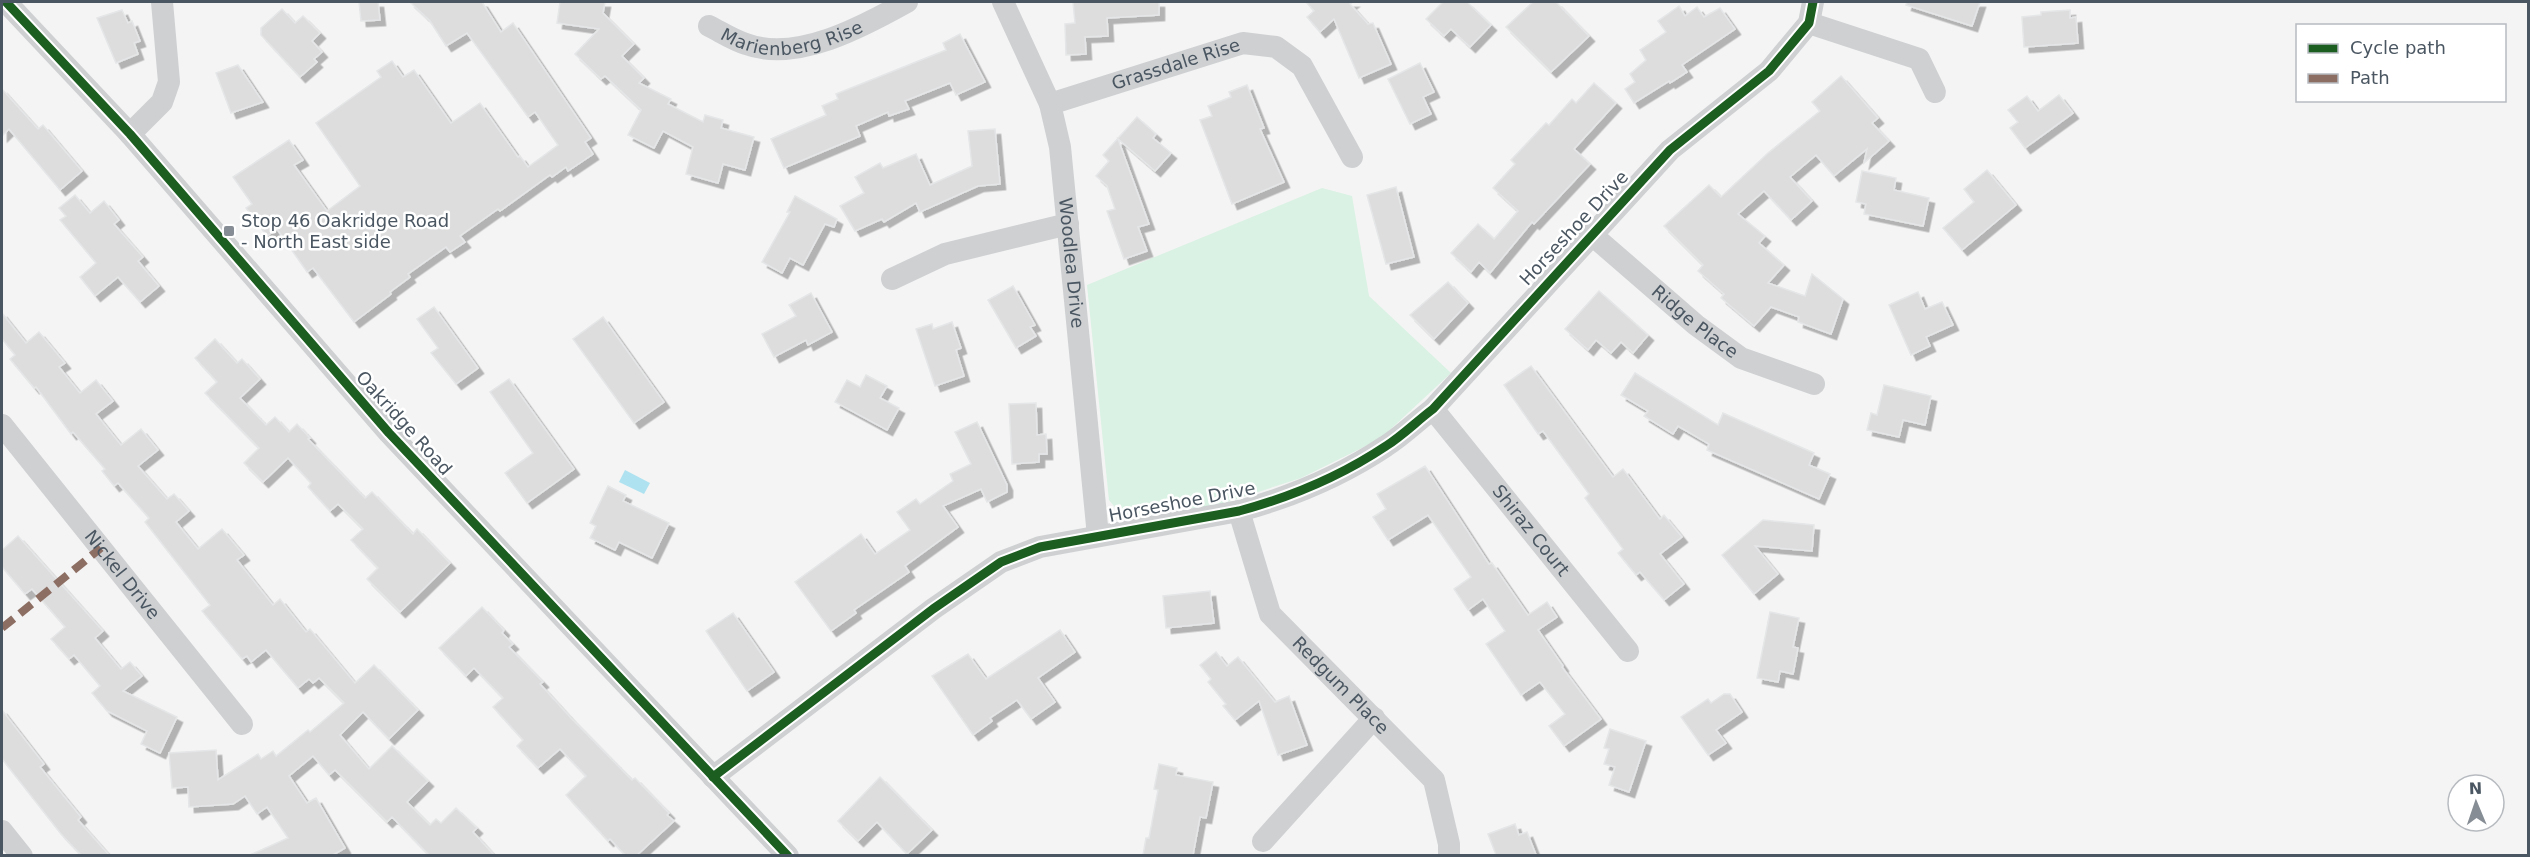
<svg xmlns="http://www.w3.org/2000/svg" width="2530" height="857" viewBox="0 0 2530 857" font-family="'DejaVu Sans',sans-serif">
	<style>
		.green { fill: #d9f2e3 }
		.water { fill: #aee2f0 }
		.building { fill: #ddddde; stroke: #e5e6e7; stroke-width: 1.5; filter: url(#shadow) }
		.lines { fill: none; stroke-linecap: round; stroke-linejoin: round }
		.minor { stroke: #ced0d2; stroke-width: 22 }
		.quiet { stroke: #8d6e63; stroke-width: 8; stroke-dasharray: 15 8; stroke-linecap: butt }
		.cycleway-casing { stroke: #fff; stroke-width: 13 }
		.cycleway { stroke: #1b5e20; stroke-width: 9 }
		.poi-dot { fill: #868d94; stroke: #fff; stroke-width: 2 }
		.labels { text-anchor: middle; stroke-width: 5; stroke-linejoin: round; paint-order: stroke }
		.street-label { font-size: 18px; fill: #4a5661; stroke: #fff }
		.poi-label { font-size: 18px; fill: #4a5661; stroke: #fff; text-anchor: start }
	</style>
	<defs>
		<filter id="shadow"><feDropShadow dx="5.5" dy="5.5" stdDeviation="0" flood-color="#0004"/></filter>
	</defs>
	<rect width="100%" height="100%" fill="#f4f4f4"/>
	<polygon class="green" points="1322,188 1352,196 1369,296 1451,373 1380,439 1301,478 1215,506 1122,516 1109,500 1087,285"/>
	<polygon class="water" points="625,470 650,483 644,494 619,482"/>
	<g class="building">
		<polygon points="359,2 378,2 380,20 361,21"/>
		<polygon points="410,2 482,2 501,32 513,23 591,138 585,142 593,154 568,171 566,167 552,177 550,175 500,211 498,209 460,236 465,242 450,252 446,247 408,274 410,277 390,292 391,294 354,322 313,268 307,272 277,229 267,236 246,208 252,204 233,177 289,140 303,160 294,165 327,211 360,186 316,123 381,77 377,71 392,61 403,77 414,70 451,123 480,103 518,157 520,156 528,167 558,145 535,112 528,117 467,33 446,46 430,21"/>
		<polygon points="560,2 605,2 603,13 634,44 622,56 644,78 639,83 671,99 668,104 703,122 705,115 723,120 721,128 754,137 745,170 723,164 718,183 686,174 693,147 663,131 654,148 628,135 641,110 605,76 601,79 575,54 599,29 557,23"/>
		<polygon points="1073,2 1159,2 1159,15 1107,18 1108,36 1085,37 1086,54 1066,55 1065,24 1075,23"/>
		<polygon points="1306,2 1353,2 1350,4 1368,24 1373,23 1391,64 1359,78 1334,19 1320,32 1307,17 1314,11"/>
		<polygon points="1443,2 1467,2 1491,25 1470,47 1451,29 1444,36 1426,19"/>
		<polygon points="1533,2 1556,2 1589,36 1551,72 1506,27"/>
		<polygon points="1907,2 1980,2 1972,26 1906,5"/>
		<polygon points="1679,6 1685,16 1697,7 1704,17 1720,8 1735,29 1682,65 1687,72 1670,83 1669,81 1634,103 1625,89 1635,82 1630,74 1646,60 1640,50 1666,32 1658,21"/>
		<polygon points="282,9 295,23 303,16 320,33 312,41 322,52 314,59 317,62 300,77 261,35 261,28"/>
		<polygon points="122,10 128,23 132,21 140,41 134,43 138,54 116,63 97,18"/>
		<polygon points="2070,10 2070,18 2076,17 2078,43 2024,47 2022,17 2041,15 2041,12"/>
		<polygon points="960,34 985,82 956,95 950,83 905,101 909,109 889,116 888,112 856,126 860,136 784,168 771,139 826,115 822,106 838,99 836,94 946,50 943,43"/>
		<polygon points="1420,63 1434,92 1423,97 1431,114 1410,124 1388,79"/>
		<polygon points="238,65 263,102 231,113 216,73"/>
		<polygon points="1841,76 1878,118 1872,123 1889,141 1864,163 1867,149 1834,176 1816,155 1790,177 1812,201 1791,220 1764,191 1738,214 1765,236 1759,243 1784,265 1768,283 1805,296 1812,274 1843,299 1831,334 1798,322 1799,317 1771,307 1754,326 1721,298 1724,294 1698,271 1703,265 1664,226 1709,185 1721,197 1768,153 1820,111 1812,102"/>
		<polygon points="1594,83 1616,103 1574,149 1590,164 1534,224 1532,222 1490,273 1479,262 1471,272 1451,253 1478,224 1494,239 1518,211 1493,188 1515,164 1511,160 1546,123 1549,125 1572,99 1576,103"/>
		<polygon points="1247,85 1264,128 1260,129 1284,182 1232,204 1200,120 1212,116 1208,106 1231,97 1229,92"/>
		<polygon points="2,89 38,129 43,125 82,171 60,190 9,129 2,136"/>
		<polygon points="2059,95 2073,113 2025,148 2010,128 2018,122 2008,110 2027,96 2038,111"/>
		<polygon points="1137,117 1156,134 1153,138 1171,153 1155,171 1118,139 1149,224 1138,227 1147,251 1124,259 1107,211 1115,209 1107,186 1096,176 1109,161 1103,155"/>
		<polygon points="995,129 1000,184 978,186 920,212 916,203 884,222 882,219 855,231 840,206 864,193 855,177 880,163 883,168 916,154 930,185 972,166 968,131"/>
		<polygon points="1987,170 2016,205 1962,250 1943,228 1974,202 1964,189"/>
		<polygon points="1862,171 1896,178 1894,190 1929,198 1923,226 1864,214 1866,204 1856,202"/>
		<polygon points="1396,187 1414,257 1386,264 1367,195"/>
		<polygon points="75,195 90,213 104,201 119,220 114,224 143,257 138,261 159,286 140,302 118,277 95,296 80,277 96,263 60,220 66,216 59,208"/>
		<polygon points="795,196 837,219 834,227 825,224 803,265 790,258 782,273 762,262 790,212 787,212"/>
		<polygon points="1448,282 1468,303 1434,339 1410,315"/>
		<polygon points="1013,286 1035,325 1030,327 1036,336 1016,348 988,300"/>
		<polygon points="1599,291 1648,335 1633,353 1621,342 1611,353 1596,340 1588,350 1565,329"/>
		<polygon points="1918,292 1925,309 1942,302 1953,325 1926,337 1930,346 1911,355 1889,305"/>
		<polygon points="811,293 832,332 808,345 806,340 774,357 762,334 796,316 789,305"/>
		<polygon points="434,307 478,368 456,384 431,353 438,348 417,319"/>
		<polygon points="2,313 26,343 39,332 65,363 59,367 80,393 96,380 113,401 96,414 121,445 141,429 158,450 138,466 167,499 174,494 189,511 176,522 198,549 222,529 244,555 237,560 273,605 280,599 306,632 310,629 355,683 374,665 418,710 389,739 363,712 340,735 369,769 392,746 428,781 407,802 430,825 436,819 441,823 456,808 477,828 473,832 494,855 429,855 392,817 387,822 335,770 329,775 313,756 289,776 307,803 316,798 345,848 333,855 250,855 288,838 267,807 257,814 245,796 233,804 189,807 188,787 172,788 169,753 216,750 218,780 258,754 261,759 273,751 276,756 308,730 310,732 344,703 319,678 313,683 309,679 298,688 266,650 251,662 247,656 242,659 202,611 210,605 145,522 149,518 118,483 114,486 102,471 105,469 73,432 71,434 36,387 34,388 10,359 15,355 2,339"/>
		<polygon points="603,317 664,402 634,423 573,339"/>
		<polygon points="952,322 961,348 956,350 964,376 935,386 916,329 932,324 933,329"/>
		<polygon points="215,339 237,363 242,359 260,379 240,398 266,425 275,417 289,432 297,424 310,438 308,439 365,498 372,492 413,534 417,529 450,563 400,612 367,579 378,568 351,540 363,529 338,504 330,511 308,487 311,483 288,458 263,482 244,463 259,448 205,393 217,382 195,358"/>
		<polygon points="1531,366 1613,477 1623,469 1660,519 1664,515 1682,537 1660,554 1684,584 1664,600 1640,572 1636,575 1618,553 1623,549 1585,498 1589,494 1543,431 1538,434 1504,385"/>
		<polygon points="1635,373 1718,425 1723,413 1814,453 1809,465 1830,474 1819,499 1707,450 1709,444 1678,426 1673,434 1644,416 1648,411 1621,395"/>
		<polygon points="866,375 887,386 880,398 899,408 887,430 835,402 847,380 860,387"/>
		<polygon points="509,379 574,469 527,503 505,473 533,453 490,392"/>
		<polygon points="1884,385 1931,396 1925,425 1903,420 1899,437 1867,430 1871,413 1877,415"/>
		<polygon points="1036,403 1037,435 1046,434 1047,454 1039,454 1039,462 1012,464 1009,404"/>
		<polygon points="977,422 1007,485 1007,492 987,502 981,489 943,506 958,527 905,566 909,572 854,610 856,613 831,631 795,582 861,534 875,554 910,530 897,512 916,499 920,504 953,481 950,474 971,464 955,432"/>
		<polygon points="1425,466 1489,564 1492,563 1528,615 1547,602 1557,617 1538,630 1563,666 1562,667 1601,719 1564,746 1549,726 1565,714 1540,682 1521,695 1486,644 1505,631 1483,599 1468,610 1454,589 1471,577 1428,515 1388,540 1373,517 1386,509 1377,494"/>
		<polygon points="608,486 626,495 623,501 669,523 652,558 619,542 615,550 590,538 596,526 590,523"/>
		<polygon points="1763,520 1814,525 1812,551 1755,546 1778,574 1754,594 1722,555"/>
		<polygon points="18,536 103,631 95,638 121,669 130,662 142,676 123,691 177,717 160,753 141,744 147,731 107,711 92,693 100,686 74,655 69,659 51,639 65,627 32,589 25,594 2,567 2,550"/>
		<polygon points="1210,591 1214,623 1166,628 1163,596"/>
		<polygon points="482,607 504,630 502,633 513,644 509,647 543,682 540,684 571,718 632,780 635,778 669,813 667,815 674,821 637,855 625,855 610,839 608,841 566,795 586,776 560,749 538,768 517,746 523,740 493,707 503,698 474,668 466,676 439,648"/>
		<polygon points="1770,612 1799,618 1793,647 1798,648 1793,674 1780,671 1778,682 1757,678"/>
		<polygon points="733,613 774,672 747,691 706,631"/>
		<polygon points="1060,630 1075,652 1038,678 1055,702 1031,719 1017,700 990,718 992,721 973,735 932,676 968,654 986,679"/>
		<polygon points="1216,652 1227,666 1238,657 1275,702 1289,696 1307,745 1278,755 1259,701 1235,720 1223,706 1226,704 1208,682 1211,679 1200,665"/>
		<polygon points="1724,694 1730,694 1742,712 1716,730 1726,743 1708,755 1681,717 1708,699 1711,703"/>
		<polygon points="2,710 44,764 40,767 81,817 78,820 109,855 81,855 61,834 2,759"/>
		<polygon points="1610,729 1646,741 1629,792 1609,785 1615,767 1604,764 1609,749 1604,748"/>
		<polygon points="1159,764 1177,768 1176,775 1213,782 1206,818 1200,817 1193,855 1143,855 1146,838 1149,838 1158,790 1154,789"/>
		<polygon points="880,777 932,830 907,854 877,822 858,841 838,821"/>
		<polygon points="1515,824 1519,835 1527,832 1536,855 1496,855 1488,834"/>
	</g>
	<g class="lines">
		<g class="minor">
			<polyline points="6,2 130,134 389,433 788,856"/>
			<path id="s1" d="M1003,2L1050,104L1060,147L1098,536"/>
			<polyline points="1809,23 1919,59 1935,92"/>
			<path id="s2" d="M709,26C721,32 733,40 746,44C797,63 864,26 907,2"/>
			<path id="s3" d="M1050,104L1243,43L1276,47L1302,66L1352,157"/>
			<polyline points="130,134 162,102 169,82 162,2"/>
			<path id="s4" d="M1591,234L1696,325L1741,358L1814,384"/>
			<polyline points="892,279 945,254 1068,224"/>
			<path id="s5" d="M1433,409L1628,651"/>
			<path id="s6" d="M2,425L242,724"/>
			<path id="s7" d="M1239,511L1270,614L1434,780L1449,844V856"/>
			<path d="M713,777L933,609L1001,562L1040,547L1239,511C1291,497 1341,476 1386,446C1402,436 1417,421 1433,409L1670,150L1769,71L1809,23L1813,2"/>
			<polyline points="2,831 22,856"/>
			<polyline points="1263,841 1374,718"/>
		</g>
		<polyline class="quiet" points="2,628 101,548"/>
		<defs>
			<g id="cycleway">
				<polyline points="6,2 130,134 389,433 788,856"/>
				<path d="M713,777L933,609L1001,562L1040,547L1239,511C1291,497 1341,476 1386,446C1402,436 1417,421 1433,409L1670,150L1769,71L1809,23L1813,2"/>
			</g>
		</defs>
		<use href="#cycleway" class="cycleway-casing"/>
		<use href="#cycleway" class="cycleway"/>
	</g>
	<rect class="poi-dot" x="223" y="225" width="12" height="12" rx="3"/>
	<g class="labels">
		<g class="street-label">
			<text dy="6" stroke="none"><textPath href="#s2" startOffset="88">Marienberg Rise</textPath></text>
			<text dy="6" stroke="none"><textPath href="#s3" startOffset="132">Grassdale Rise</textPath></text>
			<text transform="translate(1574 228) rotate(-47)" y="6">Horseshoe Drive</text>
			<text dy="6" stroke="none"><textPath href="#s1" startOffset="273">Woodlea Drive</textPath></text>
			<text dy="6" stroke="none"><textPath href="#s4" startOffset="136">Ridge Place</textPath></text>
			<text transform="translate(404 423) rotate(48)" y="6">Oakridge Road</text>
			<text transform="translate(1182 502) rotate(-11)" y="6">Horseshoe Drive</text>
			<text dy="6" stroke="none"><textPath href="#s5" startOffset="156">Shiraz Court</textPath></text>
			<text dy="6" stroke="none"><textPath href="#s6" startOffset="192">Nickel Drive</textPath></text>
			<text dy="6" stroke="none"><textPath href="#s7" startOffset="208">Redgum Place</textPath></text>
		</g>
		<g class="poi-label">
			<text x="241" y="227">Stop 46 Oakridge Road<tspan x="241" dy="21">- North East side</tspan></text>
		</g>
	</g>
	<rect width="2530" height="857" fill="none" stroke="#4a5661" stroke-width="6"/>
	<rect x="2296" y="24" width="210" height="78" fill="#ffffff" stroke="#b7bbc0" stroke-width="1.5"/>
	<rect x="2308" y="44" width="30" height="9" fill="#1b5e20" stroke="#b7bbc0" stroke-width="1.5"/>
	<text x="2350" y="54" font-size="18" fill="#4a5661">Cycle path</text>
	<rect x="2308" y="74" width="30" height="9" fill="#8d6e63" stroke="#b7bbc0" stroke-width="1.5"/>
	<text x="2350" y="84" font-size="18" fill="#4a5661">Path</text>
	<g transform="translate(2476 803) rotate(358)"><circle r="28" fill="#ffffff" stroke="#b7bbc0" stroke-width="1.5"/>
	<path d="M0-4.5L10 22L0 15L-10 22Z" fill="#868d94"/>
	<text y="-9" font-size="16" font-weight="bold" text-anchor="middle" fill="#4a5661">N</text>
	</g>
</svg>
